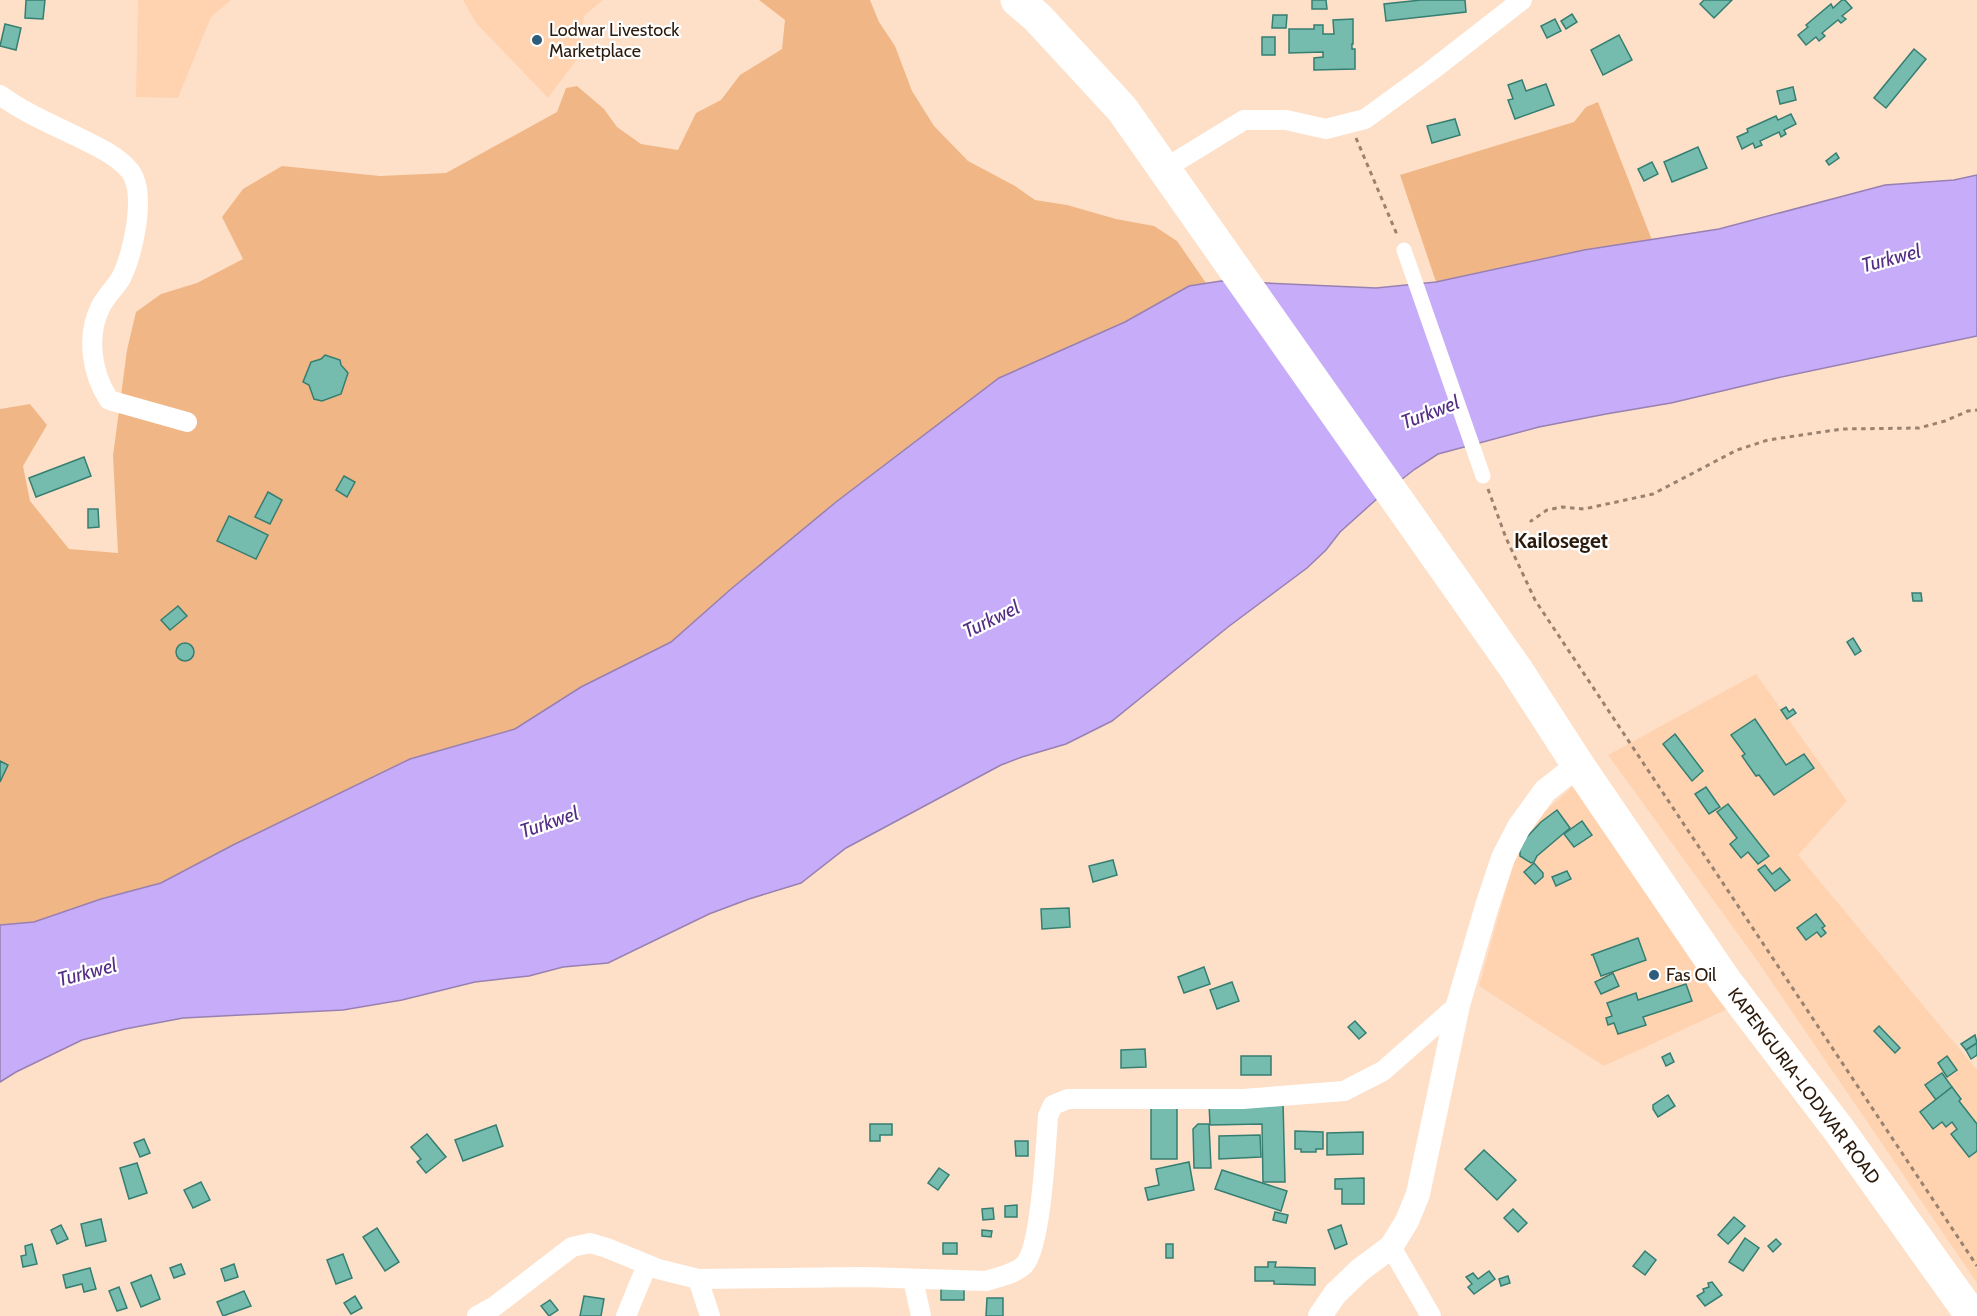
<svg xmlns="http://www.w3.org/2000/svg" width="1977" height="1316" viewBox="0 0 1977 1316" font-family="Cabin,sans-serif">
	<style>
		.built { fill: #ffd3b0 }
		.green { fill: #f1b686 }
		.water { fill: #c7acf9; stroke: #9880b2; stroke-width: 1.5 }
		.building { fill: #75bcae; stroke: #367e71; stroke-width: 1.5 }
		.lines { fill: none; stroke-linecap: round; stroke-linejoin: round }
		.path { stroke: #9a826f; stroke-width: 3; stroke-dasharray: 4.5 4.5; stroke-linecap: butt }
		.pedestrian { stroke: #fff; stroke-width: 15 }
		.minor { stroke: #fff; stroke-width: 20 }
		.tertiary { stroke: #fff; stroke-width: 24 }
		.trunk { stroke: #fff; stroke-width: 33 }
		.poi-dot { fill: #2e5c7b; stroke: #fff; stroke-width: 2 }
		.labels { text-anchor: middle; stroke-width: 4.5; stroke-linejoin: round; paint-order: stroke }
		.poi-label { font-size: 18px; fill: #2c1b0c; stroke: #fff; text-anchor: start }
		.street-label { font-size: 18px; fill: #2c1b0c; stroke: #fff }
		.water-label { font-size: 20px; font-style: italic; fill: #542e85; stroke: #fff }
		.quarter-label { font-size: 21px; font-weight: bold; fill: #2c1b0c; stroke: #fff }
	</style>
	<rect width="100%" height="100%" fill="#fee0c9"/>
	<g class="built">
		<polygon points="138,0 231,0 211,17 178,98 136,97"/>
		<polygon points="463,0 603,0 584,16 578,58 548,98 476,23"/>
		<polygon points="1756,674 1847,801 1798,855 1977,1070 1977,1283 1756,959 1608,755"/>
		<polygon points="1581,779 1734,1006 1604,1066 1479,986 1522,832"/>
	</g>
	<g class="green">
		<polygon points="759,0 870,0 879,22 895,46 912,91 934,126 968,161 1015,186 1035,200 1067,205 1116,219 1154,226 1177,241 1206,283 1189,286 1125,322 999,378 836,502 731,589 671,642 581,687 515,729 410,759 233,845 161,883 101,899 34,922 0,925 0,409 30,404 47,425 23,466 30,501 69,549 118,553 113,456 127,350 136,312 161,294 197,283 243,259 222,217 243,189 282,166 380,176 446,173 557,112 566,88 577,86 604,109 617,127 641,144 678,150 696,113 721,100 740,75 782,49 785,20"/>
		<polygon points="1598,102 1652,240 1584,250 1436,282 1400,175 1574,122 1586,107"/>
	</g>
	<polygon class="water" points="1977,175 1977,336 1777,378 1671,403 1606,414 1539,427 1438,454 1415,469 1379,497 1340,532 1326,550 1307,568 1228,627 1112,721 1066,744 1022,757 1001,765 846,848 801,883 749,899 709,914 608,963 563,967 529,976 475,982 402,1000 343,1010 183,1018 125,1029 82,1040 16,1072 0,1082 0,925 34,922 101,899 161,883 233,845 410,759 515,729 581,687 671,642 731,589 836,502 999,378 1125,322 1189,286 1221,281 1376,288 1436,282 1584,250 1719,229 1885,185 1954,180"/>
	<g class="building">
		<polygon points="26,0 45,0 43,19 25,18"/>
		<polygon points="1312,0 1326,0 1327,9 1312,9"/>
		<polygon points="1421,0 1465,0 1466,12 1386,21 1384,4"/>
		<polygon points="1704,0 1732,0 1714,18 1700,4"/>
		<polygon points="1842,0 1845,0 1852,8 1842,16 1846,19 1841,23 1838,20 1822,33 1825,36 1819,41 1816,37 1806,45 1798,35 1808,27 1806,25 1831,4 1833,8"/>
		<polygon points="1572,14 1577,22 1566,29 1561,21"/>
		<polygon points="1273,15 1287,15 1286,28 1272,28"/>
		<polygon points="1353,19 1353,44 1352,44 1352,49 1355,49 1355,69 1314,70 1314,58 1323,57 1323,52 1289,53 1289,29 1314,29 1314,25 1323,25 1323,34 1334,34 1333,20"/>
		<polygon points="1555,19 1561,31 1547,38 1541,26"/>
		<polygon points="5,24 21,28 16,50 0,46"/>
		<polygon points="1619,35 1632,60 1603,75 1591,50"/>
		<rect x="1262" y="37" width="13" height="18"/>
		<polygon points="1914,49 1926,59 1886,108 1874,98"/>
		<polygon points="1522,80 1526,91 1546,84 1554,105 1515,119 1508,100 1513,99 1508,85"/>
		<polygon points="1793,87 1796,100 1780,104 1777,91"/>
		<polygon points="1791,114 1796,124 1784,130 1786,134 1781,137 1779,132 1760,141 1762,145 1755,148 1753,143 1742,149 1737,137 1748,132 1747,129 1776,116 1778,120"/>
		<polygon points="1455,119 1460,135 1432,143 1427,126"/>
		<polygon points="1698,147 1707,168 1672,182 1664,162"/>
		<polygon points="1836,153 1839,158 1829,165 1826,161"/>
		<polygon points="1652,162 1658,174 1644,181 1638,169"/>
		<polygon points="325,355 340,360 341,365 348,373 341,394 322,401 314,399 309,385 303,382 311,362 321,359"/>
		<polygon points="84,457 91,476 36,497 29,478"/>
		<polygon points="344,476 355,482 347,497 336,490"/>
		<polygon points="268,492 282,500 270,524 255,517"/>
		<polygon points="88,509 98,509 99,527 88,528"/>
		<polygon points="229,516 268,535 256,559 217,541"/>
		<polygon points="1912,593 1921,593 1922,601 1913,601"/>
		<polygon points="178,606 187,616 170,630 161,620"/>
		<polygon points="1853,638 1861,651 1855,655 1847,642"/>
		<circle cx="185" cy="652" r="9"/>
		<polygon points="1786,707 1789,712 1793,709 1796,713 1787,719 1781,710"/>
		<polygon points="1755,719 1786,765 1804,754 1814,768 1774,795 1759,775 1756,776 1742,756 1745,754 1731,735"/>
		<polygon points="1675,734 1703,771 1692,781 1663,744"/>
		<polygon points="0,761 8,765 0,782"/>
		<polygon points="1706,787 1720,807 1709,814 1695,794"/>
		<polygon points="1728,804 1769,856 1758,864 1748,852 1741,858 1730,844 1737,838 1717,812"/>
		<polygon points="1557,810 1570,828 1537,856 1534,862 1531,863 1520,856 1520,850 1526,838 1541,822"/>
		<polygon points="1582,821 1592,835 1574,847 1564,834"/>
		<polygon points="1113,860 1117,875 1093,882 1089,866"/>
		<polygon points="1534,863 1543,873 1543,877 1535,884 1524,872"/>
		<polygon points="1765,865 1772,874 1780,868 1790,880 1775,891 1758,870"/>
		<polygon points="1567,871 1571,879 1556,886 1552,877"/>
		<polygon points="1069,908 1070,927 1042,929 1041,909"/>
		<polygon points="1816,914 1825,926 1822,928 1826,933 1821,937 1817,932 1806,940 1797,928"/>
		<polygon points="1638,938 1646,960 1601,976 1593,955 1591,955"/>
		<polygon points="1204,967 1210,984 1184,993 1178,977"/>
		<polygon points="1613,973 1619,986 1601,994 1595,982"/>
		<polygon points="1232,982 1239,1001 1217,1009 1210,990"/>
		<polygon points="1686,984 1692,1001 1643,1017 1646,1025 1618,1034 1614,1023 1608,1025 1606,1018 1612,1016 1607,1003 1636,993 1638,1000"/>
		<polygon points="1355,1021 1366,1033 1359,1039 1348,1027"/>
		<polygon points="1879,1026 1900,1048 1895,1053 1874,1031"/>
		<polygon points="1975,1035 1977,1043 1966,1050 1961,1044"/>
		<polygon points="1977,1043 1977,1055 1971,1059 1966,1050"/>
		<polygon points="1145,1049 1146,1067 1121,1068 1121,1050"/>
		<polygon points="1670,1053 1674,1062 1666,1066 1662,1057"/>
		<rect x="1241" y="1056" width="30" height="19"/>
		<polygon points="1947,1056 1957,1070 1947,1077 1938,1063"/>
		<polygon points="1942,1073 1952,1087 1936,1100 1925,1085"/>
		<polygon points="1952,1087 1961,1099 1959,1101 1977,1124 1977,1151 1969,1157 1951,1134 1957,1129 1952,1122 1946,1127 1942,1122 1933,1129 1920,1112"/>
		<polygon points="1668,1095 1675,1106 1658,1117 1653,1109 1653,1105"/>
		<polygon points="1283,1102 1285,1182 1263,1182 1262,1124 1210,1125 1209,1103"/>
		<rect x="1151" y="1106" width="26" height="53"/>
		<polygon points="870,1124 892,1124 892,1135 880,1135 880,1141 870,1141"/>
		<polygon points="1198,1124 1209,1124 1211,1168 1194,1168 1193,1129"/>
		<polygon points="496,1125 503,1146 463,1161 455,1140"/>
		<polygon points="1295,1131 1323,1132 1323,1149 1316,1149 1316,1152 1301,1152 1301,1149 1295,1149"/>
		<polygon points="1363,1132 1363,1154 1327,1155 1327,1133"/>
		<polygon points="427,1134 446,1157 426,1173 417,1162 421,1159 411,1147"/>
		<polygon points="1260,1135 1261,1157 1219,1159 1219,1136"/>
		<polygon points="144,1139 150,1153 140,1157 134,1143"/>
		<polygon points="1015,1141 1028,1141 1028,1156 1016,1156"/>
		<polygon points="1484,1150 1516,1180 1497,1200 1465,1169"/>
		<polygon points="1189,1162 1194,1190 1148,1200 1145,1188 1159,1185 1156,1169"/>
		<polygon points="137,1163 147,1193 129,1199 120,1168"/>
		<polygon points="939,1168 949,1175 938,1190 928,1183"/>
		<polygon points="1222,1170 1287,1191 1281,1211 1215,1189"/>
		<polygon points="1364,1178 1364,1204 1342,1204 1342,1189 1335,1189 1335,1179"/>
		<polygon points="201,1182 210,1200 193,1208 184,1190"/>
		<polygon points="1017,1205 1017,1217 1005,1217 1005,1206"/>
		<polygon points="993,1208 994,1219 983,1220 982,1209"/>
		<polygon points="1513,1209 1527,1223 1518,1232 1504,1218"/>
		<polygon points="1275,1212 1288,1215 1286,1223 1273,1220"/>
		<polygon points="1734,1217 1745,1226 1728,1244 1718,1235"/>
		<polygon points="101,1219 106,1241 86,1246 81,1224"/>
		<polygon points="61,1225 68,1239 57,1244 51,1230"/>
		<polygon points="1341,1225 1347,1244 1335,1249 1328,1230"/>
		<polygon points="377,1228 399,1262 385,1271 363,1237"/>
		<polygon points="982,1230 992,1231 991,1237 982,1236"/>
		<polygon points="1745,1238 1759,1248 1743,1271 1729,1262"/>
		<polygon points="1776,1239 1781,1244 1773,1252 1768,1246"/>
		<rect x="943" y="1243" width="14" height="11"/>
		<polygon points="32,1244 37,1264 23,1267 21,1256 26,1255 25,1246"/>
		<rect x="1166" y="1244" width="7" height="14"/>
		<polygon points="1645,1251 1656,1260 1645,1275 1633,1266"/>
		<polygon points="343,1254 352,1278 336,1284 327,1260"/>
		<polygon points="1268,1262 1276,1262 1275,1267 1315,1268 1315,1285 1274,1284 1274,1281 1255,1281 1255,1267 1268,1267"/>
		<polygon points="181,1264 185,1274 174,1278 170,1268"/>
		<polygon points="234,1264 238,1277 225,1281 221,1269"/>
		<polygon points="90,1268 96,1289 84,1292 82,1284 66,1288 63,1275"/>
		<polygon points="1489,1271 1495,1279 1474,1294 1468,1287 1472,1284 1466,1277 1473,1273 1478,1279"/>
		<polygon points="151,1275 160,1299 141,1307 131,1283"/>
		<polygon points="1508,1276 1510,1283 1501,1286 1499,1279"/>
		<polygon points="1712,1282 1722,1295 1705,1306 1697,1296 1704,1292 1703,1289 1709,1287 1708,1283"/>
		<polygon points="119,1287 127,1308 117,1311 109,1291"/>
		<rect x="941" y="1287" width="23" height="13"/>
		<polygon points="244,1291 251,1306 223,1316 217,1302"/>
		<polygon points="355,1296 362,1308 351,1314 344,1303"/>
		<polygon points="584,1296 604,1299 601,1316 580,1316"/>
		<polygon points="987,1298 1003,1298 1003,1316 986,1316"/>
		<polygon points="550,1300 558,1310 549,1316 541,1306"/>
	</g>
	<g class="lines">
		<g class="path">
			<polyline points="1356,138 1398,237"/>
			<polyline points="1488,489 1506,538 1535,600 1977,1266"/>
			<polyline points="1533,520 1531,521 1547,510 1562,507 1584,509 1653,494 1737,450 1768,440 1842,429 1919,428 1945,421 1968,411 1977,410"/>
		</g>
		<polyline class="pedestrian" points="1404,250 1483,476"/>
		<g class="minor">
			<path d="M0,95C23,112 51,124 76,136C95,146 116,154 130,171C147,193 133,255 121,278C115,288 105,297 100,308C86,337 92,374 109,400L187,422"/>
			<polyline points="1164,169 1244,120 1286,120 1326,129 1365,119 1431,71 1522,0"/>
			<polyline points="1391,1247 1431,1316"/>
			<polyline points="698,1279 710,1316"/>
			<polyline points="913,1279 921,1316"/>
			<path d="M477,1316L495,1306L572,1247L590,1243L607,1248L658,1269L698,1279L864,1277L986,1281C998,1277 1015,1274 1024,1265C1041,1249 1046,1144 1048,1116L1053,1105L1068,1099H1243L1344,1091L1383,1071L1458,1005"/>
			<polyline points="626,1316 647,1265"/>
		</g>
		<polyline class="tertiary" points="1320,1316 1335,1294 1360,1270 1391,1247 1407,1221 1418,1194 1458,1005 1487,906 1503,858 1519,827 1545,791 1578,765"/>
		<polyline class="trunk" points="1017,0 1037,17 1122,109 1516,669 1578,765 1726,982 1839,1130 1972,1316"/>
	</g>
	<g class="poi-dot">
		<circle cx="537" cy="40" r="6"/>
		<circle cx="1654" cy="975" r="6"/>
	</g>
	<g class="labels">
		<g class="poi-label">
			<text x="549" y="36">Lodwar Livestock<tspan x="549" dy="21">Marketplace</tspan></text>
			<text x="1666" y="981">Fas Oil</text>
		</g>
		<g class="street-label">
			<text transform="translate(1804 1086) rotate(53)" y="6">KAPENGURIA-LODWAR ROAD</text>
		</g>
		<g class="water-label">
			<text transform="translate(1891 258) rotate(-15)" y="7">Turkwel</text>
			<text transform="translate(1430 412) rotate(-21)" y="7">Turkwel</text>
			<text transform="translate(991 619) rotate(-26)" y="7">Turkwel</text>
			<text transform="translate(549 822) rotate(-19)" y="7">Turkwel</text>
			<text transform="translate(87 972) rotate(-15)" y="7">Turkwel</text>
		</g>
		<g class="quarter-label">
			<text x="1561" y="548">Kailoseget</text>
		</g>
	</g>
</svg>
